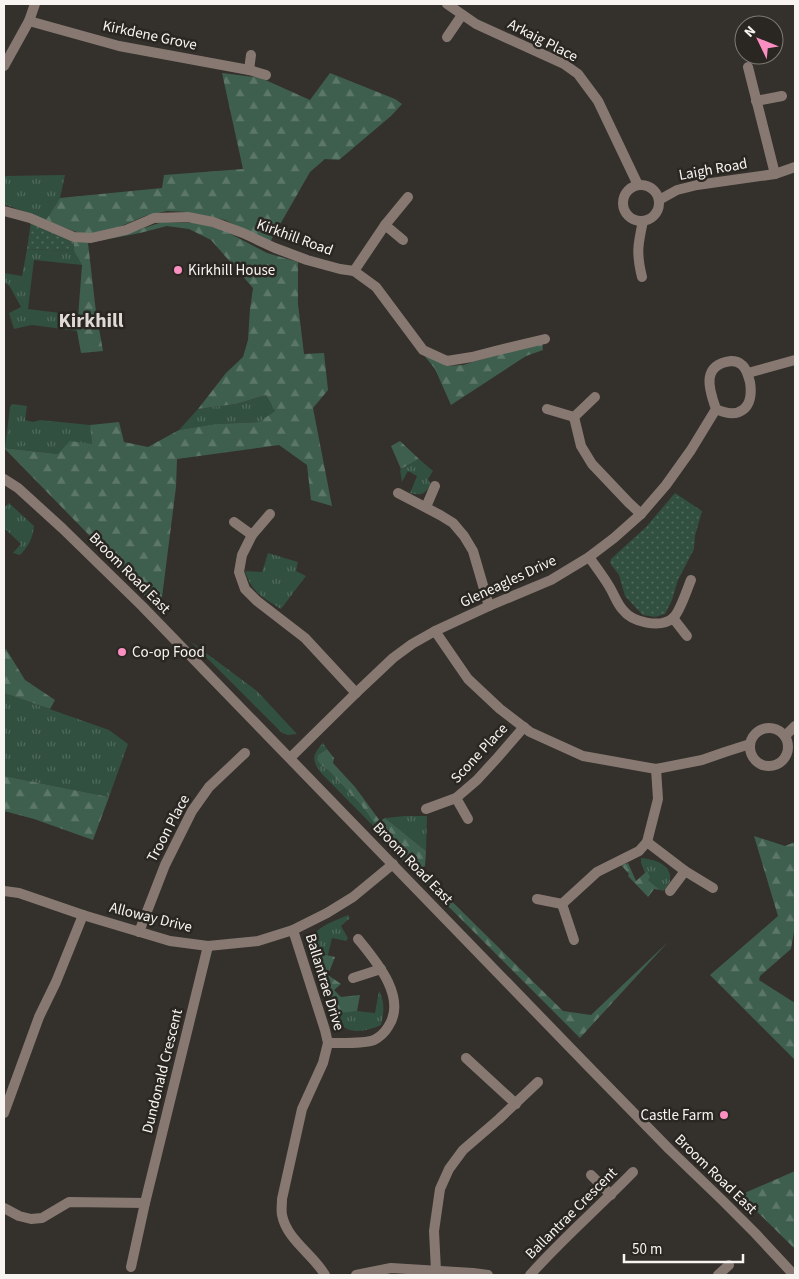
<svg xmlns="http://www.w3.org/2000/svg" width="799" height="1279" viewBox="0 0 799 1279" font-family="'Source Sans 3',sans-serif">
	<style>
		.grass { fill: url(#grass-tufts) }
		.forest { fill: url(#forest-firs) }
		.park { fill: url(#park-dots) }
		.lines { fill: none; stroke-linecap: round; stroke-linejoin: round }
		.minor { stroke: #877972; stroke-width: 10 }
		.tertiary { stroke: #877972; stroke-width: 10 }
		.poi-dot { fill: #fc8fc2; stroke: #2a2621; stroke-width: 2 }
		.labels { text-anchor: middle; stroke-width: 5; stroke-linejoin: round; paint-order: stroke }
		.street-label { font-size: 15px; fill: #f7f4f1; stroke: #2a2621 }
		.poi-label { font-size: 15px; fill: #f7f4f1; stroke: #2a2621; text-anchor: start }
		.district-label { font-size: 20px; font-weight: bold; fill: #dfdad3; stroke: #2a2621 }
	</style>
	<defs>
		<pattern id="grass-tufts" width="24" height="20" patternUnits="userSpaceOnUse" patternTransform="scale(1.25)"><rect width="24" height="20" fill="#315040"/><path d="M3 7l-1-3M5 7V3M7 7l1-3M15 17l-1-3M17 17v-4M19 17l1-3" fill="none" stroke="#506a5c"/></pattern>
		<pattern id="forest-firs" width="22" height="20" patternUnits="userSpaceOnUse" patternTransform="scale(1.25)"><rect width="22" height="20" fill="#3f5f4e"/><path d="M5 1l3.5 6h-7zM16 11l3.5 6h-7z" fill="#5c7768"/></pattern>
		<pattern id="park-dots" width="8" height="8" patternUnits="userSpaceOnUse" patternTransform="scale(1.25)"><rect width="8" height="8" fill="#315040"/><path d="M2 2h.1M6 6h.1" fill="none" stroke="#506a5c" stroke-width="1.8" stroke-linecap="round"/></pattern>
	</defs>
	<rect width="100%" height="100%" fill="#34302b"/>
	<g class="grass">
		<polygon points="65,175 60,198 46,220 4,204 4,176"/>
		<polygon points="27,249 74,251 82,265 34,260 28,309 77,315 77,331 32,325 14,329 9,313 21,307 10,287 4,281 4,273 22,276"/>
		<polygon points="266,395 275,411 259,422 215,424 179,430 198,409 236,404"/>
		<polygon points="12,404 27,406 25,420 33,422 40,420 90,425 92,444 58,454 5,448 10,407"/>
		<path d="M419,459L433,471L428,479L431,485C424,494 423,496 410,493L417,476L408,471L402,482L400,470Z"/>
		<path d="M9,503L34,526C33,538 28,547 20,555L13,553L21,544L4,528V508Z"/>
		<path d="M268,553L298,562L296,571L306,576L281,609C264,598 251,592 245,571L262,572Z"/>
		<polygon points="190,641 257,691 297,734 288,735 282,733"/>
		<polygon points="4,693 109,730 128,744 109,797 4,776"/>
		<path d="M323,743L327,749L318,755L317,760L320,764L329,771L362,806L387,840L322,774C312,761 311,756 323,743Z"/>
		<polygon points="405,816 427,816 426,851 385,818"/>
		<path d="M641,858C653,859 673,864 670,881C669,884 666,888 664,891L660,890L648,880L646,872L645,873L641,863Z"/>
		<path d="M348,915L350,918L341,926L348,938L346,941L332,938L328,955L313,952C313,949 311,944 312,940C314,927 337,920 348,915Z"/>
		<path d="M379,991C385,1001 384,1013 381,1025C362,1033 343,1036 334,1014L357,1011L375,1013Z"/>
	</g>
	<g class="forest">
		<polygon points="222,73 261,78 310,100 330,73 395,99 402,104 391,116 339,160 325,159 310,172 270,242 225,220 188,212 167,211 145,216 119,227 92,234 83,234 68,229 46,220 60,198 162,188 164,175 243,169"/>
		<polygon points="162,222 198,223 223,230 267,253 298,262 298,304 304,354 324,353 328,390 313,408 332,506 311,500 307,465 279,445 177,459 176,487 160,613 87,533 4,448 58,454 70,441 92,444 90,425 119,422 124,442 148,447 179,430 215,424 259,422 275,411 266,395 236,404 198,409 226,373 243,357 248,340 250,309 253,288 211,240 189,229 167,226 140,233 88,243 96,312 103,351 81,353 77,331 82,265 74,251 73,238 126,234"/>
		<polygon points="542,342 543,350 526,356 451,405 435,369 423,354 446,366 463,365"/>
		<polygon points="400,441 419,459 401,469 391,446"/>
		<polygon points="6,649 25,680 55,700 50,709 4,693 4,650"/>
		<polygon points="327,749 334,758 333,763 355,787 380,821 385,818 426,851 425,866 419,869 563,1011 591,1015 668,942 580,1038 399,857 362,806 329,771 320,764 317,760 318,755"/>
		<polygon points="4,776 109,797 93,840 34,819 4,811"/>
		<polygon points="754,836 785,846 795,842 795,925 791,949 760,976 759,980 795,1003 795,1060 710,975 778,916"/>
		<polygon points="628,863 636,881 647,871 650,877 648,880 660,890 654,889 648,897 628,876 629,874 621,865"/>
		<polygon points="313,952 335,957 328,975 341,984 334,990 341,997 360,995 357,1011 334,1014"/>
		<polygon points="795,1171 795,1249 740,1195"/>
	</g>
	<g class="park">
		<polygon points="31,222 73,238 74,251 27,249"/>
		<polygon points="675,493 702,511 695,536 694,549 678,580 672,600 665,614 655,617 643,615 636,608 625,596 619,575 610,563 611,559 646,527"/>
	</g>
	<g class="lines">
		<g class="minor">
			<polyline points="447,4 476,24 564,64 578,74 598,101 638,185"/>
			<polyline points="29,21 119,46 249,70 266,75"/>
			<polyline points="447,37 462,15"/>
			<polyline points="4,66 29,21 35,4"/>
			<polyline points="748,67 775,174"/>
			<polyline points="249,70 251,55"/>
			<polyline points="756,101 782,96"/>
			<circle cx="641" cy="203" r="18"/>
			<polyline points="659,200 677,190 697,185 775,174 795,167"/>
			<polyline points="4,211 30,218 74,237 91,238 126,230 154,218 188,217 213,222 243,233 275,248 307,260 340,269 354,271 376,287 423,350 447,361 472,357 499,350 545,339"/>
			<polyline points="385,225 403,240"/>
			<polyline points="354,271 385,225 408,197"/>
			<path d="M642,277C636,253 638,244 643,221"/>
			<path d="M731,361C736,361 739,362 742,365C747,369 748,376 750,382C754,408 740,420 716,409C708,387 702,365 731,361Z"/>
			<polyline points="748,373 795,360"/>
			<polyline points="547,409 574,417 581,446 592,464 629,503 641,514"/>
			<polyline points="574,417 595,397"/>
			<polyline points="398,493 440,515 453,523 464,536 473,551 489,606"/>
			<polyline points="426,507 435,486"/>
			<polyline points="270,514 252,535 242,555 239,572 245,589 257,601 305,638 356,693"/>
			<polyline points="234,522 252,535"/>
			<path d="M589,557C596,567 603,576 609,586C614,594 617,604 623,610C632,622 660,629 673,618C680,612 687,589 691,580"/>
			<polyline points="673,618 687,636"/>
			<polyline points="435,631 468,679 500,709 530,732 583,756 656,769 702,760 725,752 750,744"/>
			<circle cx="769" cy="747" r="19"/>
			<polyline points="785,736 795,726"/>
			<polyline points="290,758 356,693 393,658 412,644 435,631 489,606 551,580 589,557 614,538 641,514 666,485 691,450 716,409"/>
			<polyline points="456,798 468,819"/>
			<polyline points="426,809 456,798 477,780 498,757 524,727"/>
			<polyline points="647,842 685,871 713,888"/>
			<polyline points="4,891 19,893 83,915 170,941 208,946 258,941 293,930 327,913 353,897 393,864"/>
			<polyline points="670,891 685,871"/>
			<polyline points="537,899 562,904"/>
			<path d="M293,930L325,1030L328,1043L323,1063L302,1109L282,1199C282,1204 281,1210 282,1215C287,1240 313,1254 325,1275"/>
			<polyline points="139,932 165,865 192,811 209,787 245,753"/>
			<polyline points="574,940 562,904 597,872 639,851 647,842 658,799 656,769"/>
			<polyline points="353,978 381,969"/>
			<path d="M328,1043C340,1043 364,1044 374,1040C380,1037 385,1032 388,1027C408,998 376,961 358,939"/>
			<polyline points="466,1058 516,1104"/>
			<polyline points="4,1113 39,1017 56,982 83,915"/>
			<polyline points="591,1175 611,1195"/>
			<polyline points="4,1208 19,1216 31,1219 42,1218 69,1202 145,1203"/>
			<polyline points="131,1267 145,1203 208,946"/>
			<polyline points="436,1271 434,1231 440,1189 449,1169 463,1150 499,1119 538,1082"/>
			<polyline points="356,1275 391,1268 473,1273 488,1275"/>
			<path d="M530,1275C562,1239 599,1207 633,1172"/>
			<polyline points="718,1275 729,1265"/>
		</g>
		<polyline class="tertiary" points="4,479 18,488 62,528 142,606 587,1065 670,1150 722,1200 755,1233 794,1275"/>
	</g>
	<g class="poi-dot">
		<circle cx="178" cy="270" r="5"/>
		<circle cx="122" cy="652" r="5"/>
		<circle cx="724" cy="1115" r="5"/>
	</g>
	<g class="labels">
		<g class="street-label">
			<text transform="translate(150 35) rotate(12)" y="5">Kirkdene Grove</text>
			<text transform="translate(543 40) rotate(27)" y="5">Arkaig Place</text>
			<text transform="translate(713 169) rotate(-10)" y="5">Laigh Road</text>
			<text transform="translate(295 237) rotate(20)" y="5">Kirkhill Road</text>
			<text transform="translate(130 573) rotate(45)" y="5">Broom Road East</text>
			<text transform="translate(508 581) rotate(-25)" y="5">Gleneagles Drive</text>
			<text transform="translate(479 753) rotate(-47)" y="5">Scone Place</text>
			<text transform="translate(168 828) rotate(-62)" y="5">Troon Place</text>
			<text transform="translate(413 863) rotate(46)" y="5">Broom Road East</text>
			<text transform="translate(151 917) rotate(14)" y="5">Alloway Drive</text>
			<text transform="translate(325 982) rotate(73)" y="5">Ballantrae Drive</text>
			<text transform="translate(162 1071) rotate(-76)" y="5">Dundonald Crescent</text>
			<text transform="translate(716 1174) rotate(44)" y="5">Broom Road East</text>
			<text transform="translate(571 1213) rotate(-45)" y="5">Ballantrae Crescent</text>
		</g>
		<g class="poi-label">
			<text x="188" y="275">Kirkhill House</text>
			<text x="132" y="657">Co-op Food</text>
			<text x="714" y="1120" text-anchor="end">Castle Farm</text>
		</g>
		<g class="district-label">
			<text x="91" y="327">Kirkhill</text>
		</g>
	</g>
	<rect width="799" height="1279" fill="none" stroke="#f7f4f1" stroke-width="10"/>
	<g transform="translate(759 40) rotate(313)"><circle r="24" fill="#2a2621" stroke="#7c7874"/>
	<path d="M0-4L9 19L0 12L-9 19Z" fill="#fc8fc2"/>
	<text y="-8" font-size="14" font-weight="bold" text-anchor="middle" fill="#f7f4f1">N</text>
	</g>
	<path d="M624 1254v8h119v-8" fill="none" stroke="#f7f4f1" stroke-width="2.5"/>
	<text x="632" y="1254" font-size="15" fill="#f7f4f1" stroke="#2a2621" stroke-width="4" paint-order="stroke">50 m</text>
</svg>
